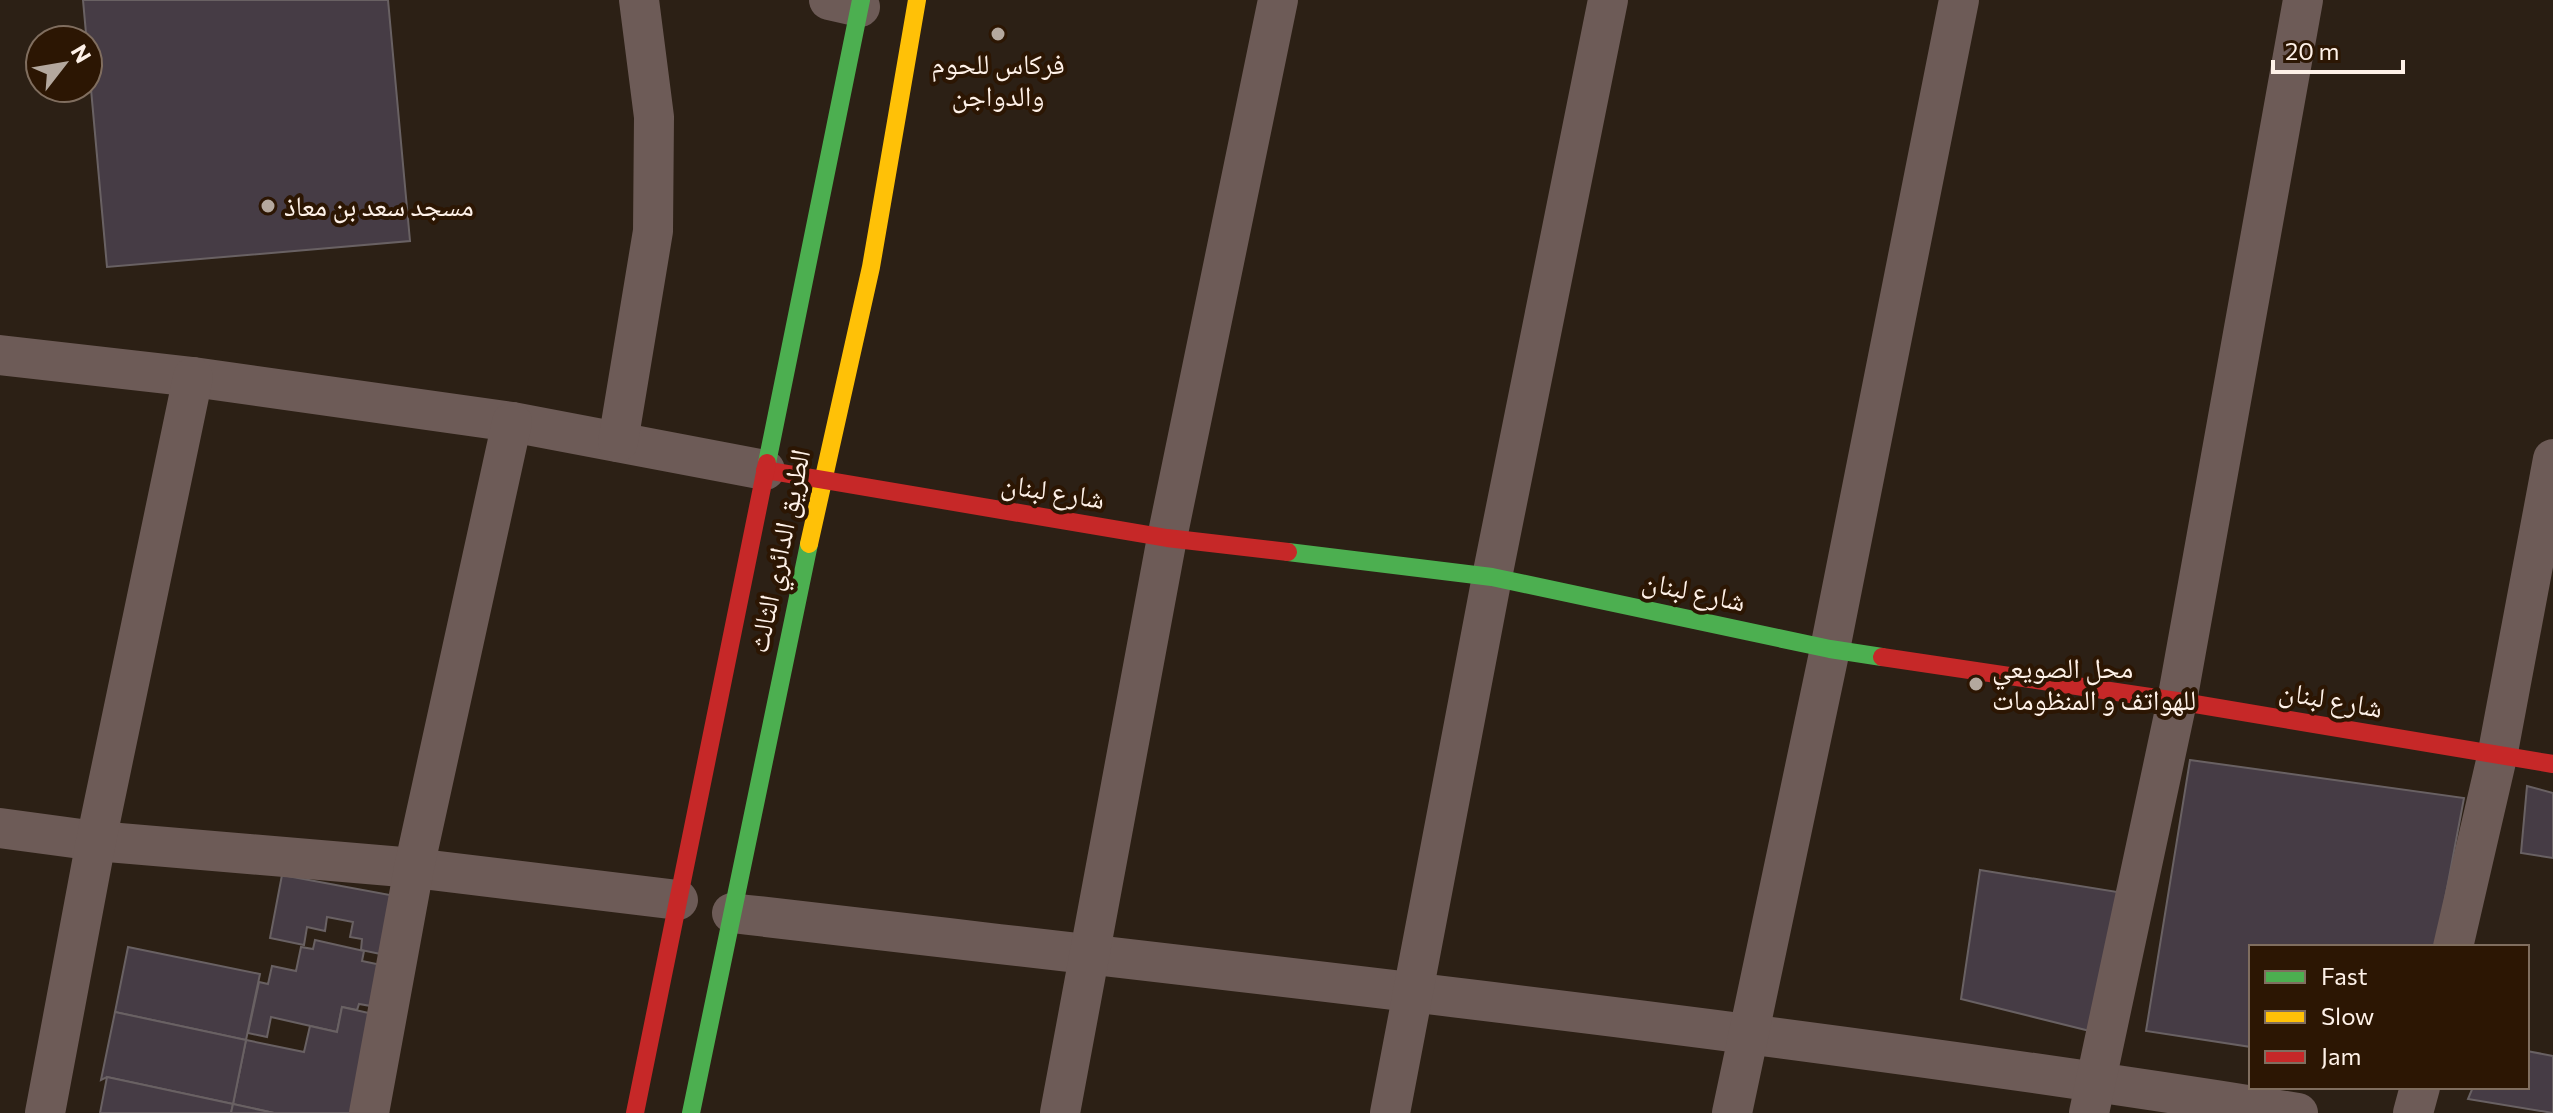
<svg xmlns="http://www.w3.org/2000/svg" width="2553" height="1113" viewBox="0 0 2553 1113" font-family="Commissioner,'Noto Naskh Arabic',sans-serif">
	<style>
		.building { fill: #463c45; stroke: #696163; stroke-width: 2 }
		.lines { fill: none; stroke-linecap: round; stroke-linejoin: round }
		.street { stroke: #6d5b57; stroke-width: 40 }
		.fast { stroke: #4caf50; stroke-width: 18 }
		.slow { stroke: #ffc107; stroke-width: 18 }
		.jam { stroke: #c62828; stroke-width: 18 }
		.poi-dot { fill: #b4a89e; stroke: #2c1603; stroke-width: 3 }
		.labels { text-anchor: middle; stroke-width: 8; stroke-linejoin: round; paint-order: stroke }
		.poi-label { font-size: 28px; fill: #fef1e8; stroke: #2c1603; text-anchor: start }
		.street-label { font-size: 28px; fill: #fef1e8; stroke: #2c1603 }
	</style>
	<rect width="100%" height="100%" fill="#2c2015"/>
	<g class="building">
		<polygon points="83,0 388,0 410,241 107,267"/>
		<polygon points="2190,760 2464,798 2436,947 2251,947 2251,1047 2146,1031"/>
		<polygon points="2527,786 2553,793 2553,858 2521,853"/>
		<polygon points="1980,870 2136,895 2106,1035 1961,999"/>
		<polygon points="282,875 406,898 395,957 361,950 362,939 350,937 353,922 327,917 325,931 307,927 304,945 270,938"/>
		<polygon points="315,940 364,951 362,961 391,967 382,1008 359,1004 357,1010 342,1007 337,1032 271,1017 267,1037 248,1033 259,982 268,984 272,966 296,971 301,947 313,949"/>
		<polygon points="128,947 260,974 246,1040 115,1012"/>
		<polygon points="342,1007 382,1016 365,1113 274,1113 233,1104 246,1040 304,1052 310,1026 337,1032"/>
		<polygon points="115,1012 246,1040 233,1104 107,1077 101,1080"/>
		<polygon points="2527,1051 2553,1056 2553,1113 2468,1099 2473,1087 2527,1087"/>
		<polygon points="107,1077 233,1104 231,1113 100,1113"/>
		<polygon points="233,1104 274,1113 231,1113"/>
	</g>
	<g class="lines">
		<g class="street">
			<polyline points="829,0 860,7"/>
			<polyline points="0,355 193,377 512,422 765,470"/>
			<polyline points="618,442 653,231 654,117 639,0"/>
			<polyline points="0,828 96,841 414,868 678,900"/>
			<path d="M732,913C1254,974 1778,1030 2298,1113"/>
			<polyline points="2453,947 2497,757 2553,459"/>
			<polyline points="45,1113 96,841 193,377"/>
			<polyline points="369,1113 414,868 512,422"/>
			<polyline points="1060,1113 1167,538 1278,0"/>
			<polyline points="1390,1113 1492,577 1608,0"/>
			<polyline points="1732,1113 1830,649 1959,0"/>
			<polyline points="2089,1113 2177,701 2303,0"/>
			<polyline points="2413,1113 2420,1087"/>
		</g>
		<g class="fast">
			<polyline points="767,463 861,0"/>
			<polyline points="1288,552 1492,577 1830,649 1882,657"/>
			<polyline points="691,1113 809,544"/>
		</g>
		<polyline class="slow" points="809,544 871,267 917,0"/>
		<g class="jam">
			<polyline points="765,470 1167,538 1288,552"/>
			<polyline points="1882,657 2177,701 2553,764"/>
			<polyline points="635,1113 767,463"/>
		</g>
	</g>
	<g class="poi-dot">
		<circle cx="998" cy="34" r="8"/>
		<circle cx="268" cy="206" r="8"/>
		<circle cx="1976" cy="684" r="8"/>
	</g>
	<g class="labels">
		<g class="poi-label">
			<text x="998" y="74" text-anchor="middle">فركاس للحوم<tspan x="998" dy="32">والدواجن</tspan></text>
			<text x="284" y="216">مسجد سعد بن معاذ</text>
			<text x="1992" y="678">محل الصويعي<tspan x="1992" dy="32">للهواتف و المنظومات</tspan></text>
		</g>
		<g class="street-label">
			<text transform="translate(1053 491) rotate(9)" y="10">شارع لبنان</text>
			<text transform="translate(779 551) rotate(-78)" y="10">الطريق الدائري الثالث</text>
			<text transform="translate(1694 591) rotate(12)" y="10">شارع لبنان</text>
			<text transform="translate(2331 699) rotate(10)" y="10">شارع لبنان</text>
		</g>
	</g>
	<rect x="2249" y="945" width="280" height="144" fill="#2c1603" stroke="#806e5f" stroke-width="2"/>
	<rect x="2265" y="971" width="40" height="12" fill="#4caf50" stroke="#806e5f" stroke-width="2"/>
	<text x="2321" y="985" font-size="24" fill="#fef1e8">Fast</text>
	<rect x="2265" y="1011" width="40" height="12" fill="#ffc107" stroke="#806e5f" stroke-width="2"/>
	<text x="2321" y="1025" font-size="24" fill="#fef1e8">Slow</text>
	<rect x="2265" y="1051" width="40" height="12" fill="#c62828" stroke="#806e5f" stroke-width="2"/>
	<text x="2321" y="1065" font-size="24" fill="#fef1e8">Jam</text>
	<g transform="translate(64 64) rotate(59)"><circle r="38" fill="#2c1603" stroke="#806e5f" stroke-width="2"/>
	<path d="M0-6L14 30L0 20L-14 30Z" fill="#b4a89e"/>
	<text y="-12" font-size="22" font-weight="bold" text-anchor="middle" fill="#fef1e8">N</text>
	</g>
	<path d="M2273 60v12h130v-12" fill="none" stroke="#fef1e8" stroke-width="4"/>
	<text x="2285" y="60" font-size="24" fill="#fef1e8" stroke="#2c1603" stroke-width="6" paint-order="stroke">20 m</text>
</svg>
